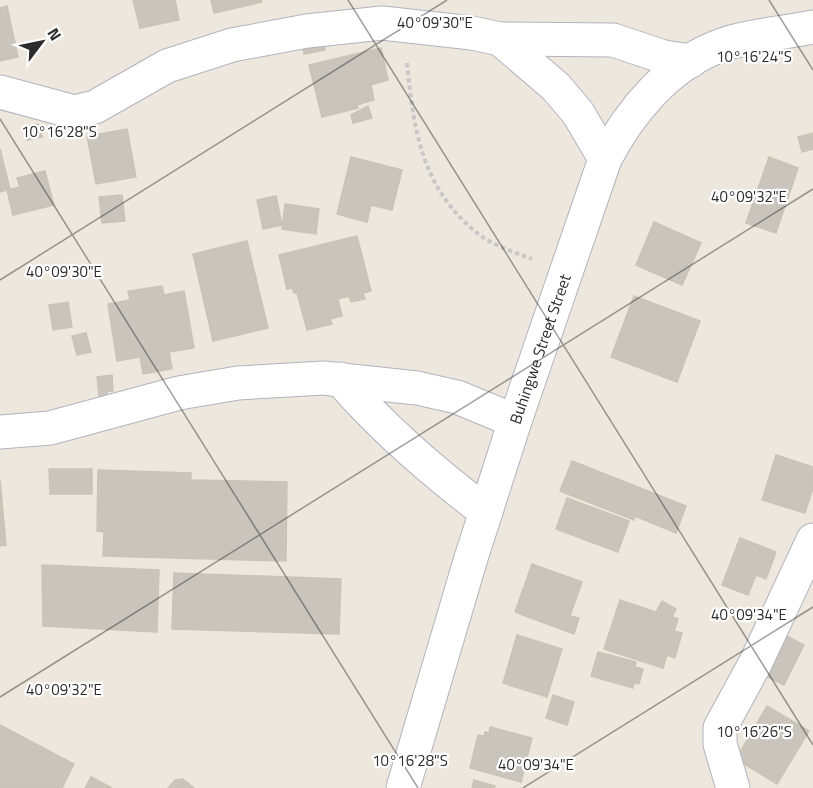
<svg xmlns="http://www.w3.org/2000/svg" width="813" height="788" viewBox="0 0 813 788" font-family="'Titillium Web',sans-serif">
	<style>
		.building { fill: #c9c5bc; stroke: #cac4b7; stroke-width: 1.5 }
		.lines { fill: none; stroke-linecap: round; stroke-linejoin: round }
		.minor-casing { stroke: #b2b3c0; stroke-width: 35 }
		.path { stroke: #c8c8c8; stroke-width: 4; stroke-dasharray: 4.5 3; stroke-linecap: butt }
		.minor { stroke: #fff; stroke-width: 33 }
		.ticks { fill: none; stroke: #2c2c2c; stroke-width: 1.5; stroke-opacity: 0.45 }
		.labels { text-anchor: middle; stroke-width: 4.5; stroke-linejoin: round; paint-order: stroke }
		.street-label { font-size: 16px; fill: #2c2c2c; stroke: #fff }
		.ticks-label { font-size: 15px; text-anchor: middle; fill: #2c2c2c; stroke: #fff; stroke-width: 4.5; stroke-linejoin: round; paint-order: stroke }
	</style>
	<rect width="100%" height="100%" fill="#eee7dd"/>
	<g class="building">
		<polygon points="133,0 175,0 179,20 140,28"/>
		<polygon points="211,0 261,0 262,2 214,13"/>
		<polygon points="7,6 18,57 0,61 0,8"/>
		<polygon points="322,35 325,50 304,54 301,39"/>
		<polygon points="381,48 388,80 371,85 374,100 357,105 358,108 322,117 309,65"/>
		<polygon points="368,106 372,118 353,123 351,115"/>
		<polygon points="38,124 42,137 27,140 24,127"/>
		<polygon points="127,129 136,177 96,184 87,136"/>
		<polygon points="813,133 813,149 802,152 798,137"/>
		<polygon points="0,149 10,189 0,192"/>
		<polygon points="351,157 402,170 392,210 371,205 367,222 337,214"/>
		<polygon points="769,157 798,168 776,233 746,223"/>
		<polygon points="45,171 54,205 13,215 7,190 20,187 17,178"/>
		<polygon points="122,195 125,221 102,223 99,197"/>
		<polygon points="276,196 282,225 263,229 257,200"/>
		<polygon points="285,204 319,209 316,234 282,229"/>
		<polygon points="654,222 701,243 682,285 636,265"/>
		<polygon points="357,236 371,291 363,293 365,299 351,302 349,296 338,299 342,316 330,319 332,324 307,330 297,293 294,293 292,288 287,289 279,255"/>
		<polygon points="247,241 268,328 213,341 193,254"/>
		<polygon points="162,286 164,295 184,291 194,348 169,352 172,369 143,374 140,357 117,361 108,304 130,300 128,291"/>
		<polygon points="634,296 700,321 677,382 611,357"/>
		<polygon points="68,302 72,327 53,330 49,305"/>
		<polygon points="86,333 91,352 77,355 72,336"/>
		<polygon points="112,375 113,391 107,391 107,395 99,396 97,377"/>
		<polygon points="776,455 813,467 813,488 805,513 762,500"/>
		<polygon points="572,461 686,506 676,533 635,516 634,520 560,491"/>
		<polygon points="49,469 92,469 92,494 50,494"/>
		<polygon points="98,470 191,473 191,480 287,482 286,561 103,556 104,532 97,531"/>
		<polygon points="0,480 6,545 0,546"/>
		<polygon points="567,498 629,521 618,552 556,529"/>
		<polygon points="740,538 776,552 766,579 756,575 748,595 722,585"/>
		<polygon points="532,564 582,582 570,616 579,618 574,634 515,612"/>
		<polygon points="42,565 159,570 157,632 43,626"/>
		<polygon points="174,573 341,579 339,634 172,629"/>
		<polygon points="620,600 656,612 662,601 676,609 672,617 678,619 674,631 682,633 675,658 667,655 663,668 604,649"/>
		<polygon points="517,635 562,649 547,697 503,683"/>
		<polygon points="787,636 804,645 784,685 766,676"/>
		<polygon points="598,652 636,662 635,667 643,669 639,684 634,683 633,688 591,676"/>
		<polygon points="553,695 574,702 567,725 546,718"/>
		<polygon points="767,706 809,731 777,784 736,759"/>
		<polygon points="0,725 74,764 62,788 0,788"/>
		<polygon points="490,727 532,738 521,782 470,768 478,735 485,736 485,732 489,733"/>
		<polygon points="91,777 112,788 85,788"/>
		<polygon points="183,779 194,788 168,788 175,780"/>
		<polygon points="474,780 495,786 494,788 472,788"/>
	</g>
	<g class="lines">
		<defs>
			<g id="minor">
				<polyline points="500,39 613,40 664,57 691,61"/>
				<polyline points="0,92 74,112 95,107 167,66 232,45 307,31 382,23 472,33 500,39 556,87 578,113 605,159"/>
				<path d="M340,379C383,429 433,472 486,512"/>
				<polyline points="0,432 50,428 179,393 238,383 323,378 417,388 457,397 515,421"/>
				<path id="s1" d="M403,788L471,558L515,421L605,159C630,111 669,64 722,45C750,35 784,33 813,27"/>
				<polyline points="733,788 720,744 720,728 756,662 813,540"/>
			</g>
		</defs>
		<use href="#minor" class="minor-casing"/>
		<path class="path" d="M407,63C414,131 421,187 477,233C492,245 514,252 532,259"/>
		<use href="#minor" class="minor"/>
	</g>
	<path class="ticks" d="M348,0L813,745M769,0L813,70M0,119L418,788M0,280L447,0M0,697L813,189M523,788L813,607"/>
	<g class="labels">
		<g class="street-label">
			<text dy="6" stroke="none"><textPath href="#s1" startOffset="460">Buhingwe Street Street</textPath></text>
		</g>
	</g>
	<g class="ticks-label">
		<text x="435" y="28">40°09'30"E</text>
		<text x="754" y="62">10°16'24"S</text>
		<text x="59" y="137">10°16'28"S</text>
		<text x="749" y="202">40°09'32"E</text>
		<text x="64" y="277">40°09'30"E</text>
		<text x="749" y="620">40°09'34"E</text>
		<text x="64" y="695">40°09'32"E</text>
		<text x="754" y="737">10°16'26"S</text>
		<text x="410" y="766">10°16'28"S</text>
		<text x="536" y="770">40°09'34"E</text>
	</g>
	<g transform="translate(42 42) rotate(58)" stroke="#ffffff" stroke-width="4.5" paint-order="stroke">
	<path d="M0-4.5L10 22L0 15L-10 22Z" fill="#2c2c2c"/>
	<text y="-9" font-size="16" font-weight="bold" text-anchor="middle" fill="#2c2c2c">N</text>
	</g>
</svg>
